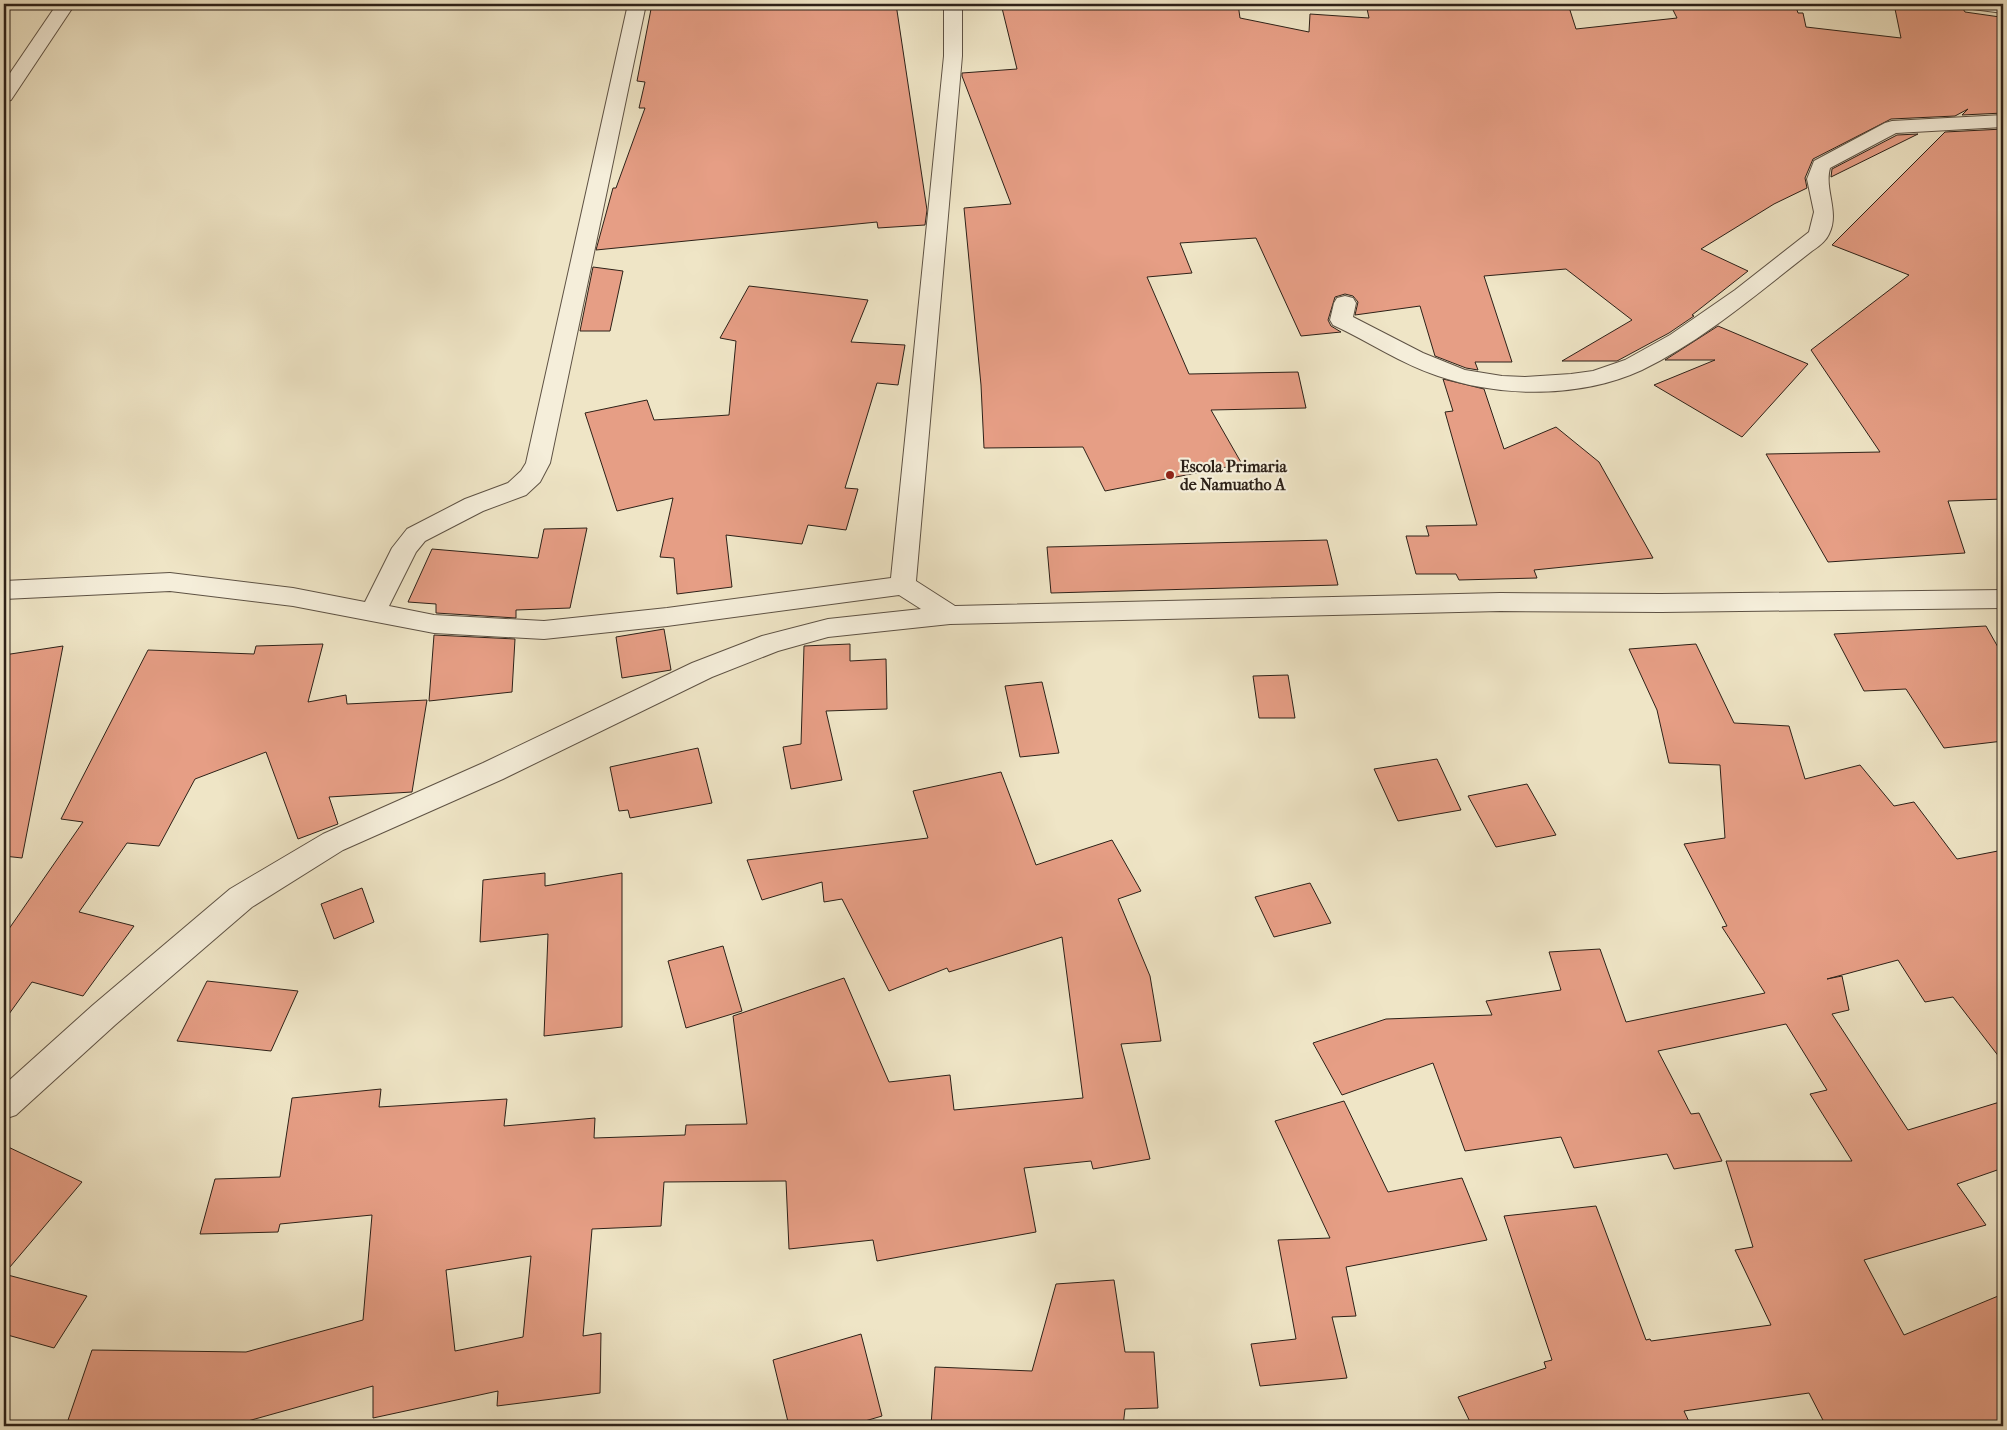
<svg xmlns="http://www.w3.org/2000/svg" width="2007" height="1430" viewBox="0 0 2007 1430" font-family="'IM FELL French Canon',serif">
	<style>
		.building { fill: #e69e85; stroke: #2d2118; fill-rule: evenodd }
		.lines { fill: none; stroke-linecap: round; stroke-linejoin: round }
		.minor-casing { stroke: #5e5244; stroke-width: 2 }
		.minor { fill: #f5eeda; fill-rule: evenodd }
		.poi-dot { fill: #8f2418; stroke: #f5eeda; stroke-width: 2 }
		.labels { text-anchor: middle; stroke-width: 4.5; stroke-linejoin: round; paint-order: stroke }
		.poi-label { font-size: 16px; font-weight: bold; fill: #2d2118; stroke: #f5eeda; text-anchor: start }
	</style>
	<rect width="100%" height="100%" fill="#efe5c6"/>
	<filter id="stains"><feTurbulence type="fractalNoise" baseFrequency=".004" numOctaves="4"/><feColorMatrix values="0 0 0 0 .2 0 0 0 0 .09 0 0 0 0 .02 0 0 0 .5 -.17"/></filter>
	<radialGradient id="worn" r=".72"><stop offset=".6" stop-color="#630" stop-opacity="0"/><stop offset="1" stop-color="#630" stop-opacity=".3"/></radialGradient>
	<g class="building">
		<polygon points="652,4 896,4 927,210 925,225 878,228 877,222 596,250 613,188 616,188 645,108 639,108 645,82 637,81"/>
		<polygon points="1001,4 1238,4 1240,18 1309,32 1310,14 1369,18 1366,4 1568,4 1576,29 1677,18 1670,4 1795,4 1798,13 1803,13 1806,27 1901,38 1894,4 1960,4 1965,12 2000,17 2003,32 2003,113 1962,115 1968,109 1955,116 1891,119 1813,159 1805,178 1807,188 1774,204 1701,249 1748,271 1692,315 1694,316 1669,333 1617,361 1562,361 1632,320 1566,269 1484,276 1512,362 1475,362 1478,370 1466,368 1435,356 1420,306 1355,315 1358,302 1353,296 1345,294 1335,297 1328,320 1331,326 1341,332 1301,336 1256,238 1180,243 1192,273 1147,277 1189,374 1298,372 1306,408 1211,410 1242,464 1105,491 1083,447 984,448 981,385 964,208 1011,204 962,76 962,73 1017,69"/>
		<polygon points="2003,129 2003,499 1948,501 1965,553 1828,562 1766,454 1880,452 1811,350 1909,275 1832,245 1945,132"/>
		<polygon points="1918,134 1831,177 1832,169 1897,135"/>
		<polygon points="593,267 623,271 610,331 580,331"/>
		<polygon points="749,286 868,300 851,342 905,345 898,385 877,383 845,488 858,489 846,530 808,525 802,544 726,535 732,587 677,594 674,558 660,557 673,498 617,511 585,413 647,400 654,420 729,415 736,341 720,338"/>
		<polygon points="1718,326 1808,364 1742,437 1654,385 1715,360 1665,360"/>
		<polygon points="1443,379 1484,389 1504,449 1556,427 1599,462 1653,558 1534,570 1537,578 1459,580 1456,574 1416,574 1406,536 1429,536 1426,526 1477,525 1445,412 1453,411"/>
		<polygon points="587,528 570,608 516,610 516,618 436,613 436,604 408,602 432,549 538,558 544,529"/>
		<polygon points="1327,540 1338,585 1051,593 1047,547"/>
		<polygon points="1986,626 2003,656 2003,741 1944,748 1906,689 1864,691 1834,634"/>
		<polygon points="664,629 671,670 622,678 616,637"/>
		<polygon points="434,635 515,639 512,692 429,701"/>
		<polygon points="323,644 308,702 346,695 347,704 427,700 412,792 329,797 338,824 298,839 266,752 195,779 159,846 127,843 79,912 134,926 83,996 32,982 4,1021 4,936 83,822 61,819 148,650 254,654 256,646"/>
		<polygon points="850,644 850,661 886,659 887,709 826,711 842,780 791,789 783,747 801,744 804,646"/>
		<polygon points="1696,644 1734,723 1789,726 1805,779 1860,765 1894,806 1914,802 1957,859 2003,850 2003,1062 1953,997 1925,1002 1898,960 1827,979 1842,976 1849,1010 1832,1014 1908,1130 2003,1101 2003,1168 1957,1184 1986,1225 1864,1260 1904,1335 2003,1294 2003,1426 1826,1426 1809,1393 1684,1411 1691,1426 1472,1426 1458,1397 1546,1368 1544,1362 1552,1360 1504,1216 1596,1206 1646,1340 1650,1339 1651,1341 1771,1325 1735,1250 1753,1247 1726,1161 1852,1161 1810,1094 1827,1090 1786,1024 1658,1051 1691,1114 1699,1113 1722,1161 1674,1169 1667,1154 1574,1168 1561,1137 1465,1151 1433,1063 1342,1095 1313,1043 1386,1019 1492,1015 1486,1001 1561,990 1549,952 1600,949 1626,1022 1765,993 1722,927 1727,926 1684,844 1725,838 1720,765 1669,763 1657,710 1629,649"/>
		<polygon points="63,646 22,858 4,856 4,655"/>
		<polygon points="1288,675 1295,718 1259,718 1253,676"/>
		<polygon points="1042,682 1059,753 1020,757 1005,686"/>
		<polygon points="698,748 712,803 630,818 628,810 619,811 610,767"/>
		<polygon points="1437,759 1461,810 1398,821 1374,769"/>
		<path d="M1001,772L1036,865L1112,840L1141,891L1118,899L1150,976L1161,1041L1121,1044L1150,1159L1093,1169L1091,1161L1024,1168L1036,1232L877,1261L873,1240L789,1249L786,1181L664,1182L661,1226L592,1229L583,1336L601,1333L600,1393L497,1406L498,1391L373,1418V1386L230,1426H66L92,1350L246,1352L363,1320L372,1215L280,1224L278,1232L200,1234L215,1179L280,1177L292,1098L381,1089L379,1107L507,1099L504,1126L595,1118L594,1138L685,1135L686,1125L747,1124L733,1016L844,978L889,1082L950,1075L954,1110L1083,1098L1062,937L949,972L947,968L889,991L842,899L824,902L822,882L762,900L747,860L928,838L913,791ZM531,1256L523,1337L455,1351L446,1270Z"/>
		<polygon points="1527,784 1556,835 1496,847 1468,796"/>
		<polygon points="545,873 545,886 622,873 622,1027 544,1036 548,934 480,942 483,880"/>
		<polygon points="1310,883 1331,923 1274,937 1255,897"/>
		<polygon points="362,888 374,922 334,939 321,904"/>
		<polygon points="723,946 742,1011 686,1028 668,961"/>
		<polygon points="207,981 298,991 271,1051 177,1041"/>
		<polygon points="1344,1101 1388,1192 1462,1178 1487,1240 1346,1267 1356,1316 1332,1317 1347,1378 1260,1386 1251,1344 1296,1339 1278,1240 1330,1238 1275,1121"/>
		<polygon points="4,1145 82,1182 4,1274 87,1296 54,1348 4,1334"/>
		<polygon points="1114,1280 1125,1352 1154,1352 1158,1408 1125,1409 1123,1426 931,1426 935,1367 1032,1371 1056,1284"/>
		<polygon points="861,1334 882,1416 848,1426 789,1426 773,1360"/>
	</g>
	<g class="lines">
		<defs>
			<g id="minor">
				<polygon points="57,4 75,4 11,100 4,102 4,82"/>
				<polygon points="628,4 646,4 550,463 540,482 526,495 483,511 425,541 416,552 389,606 434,615 544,621 667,608 891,578 944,56 944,4 962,4 962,56 916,581 955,606 1500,593 1661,594 2003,590 2003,608 1661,612 1500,611 950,624 828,637 778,651 712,677 503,779 343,850 252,907 115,1025 16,1115 4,1119 4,1085 93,1005 230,889 323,834 483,763 692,663 762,636 828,619 921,609 899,595 667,626 544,639 434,633 293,606 170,591 4,599 4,581 170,573 293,588 365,602 392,548 407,529 465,499 508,483 521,471 526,463"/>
				<polygon points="1962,4 2003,4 2003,13 1965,8"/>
				<path d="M2003,115V127L1896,133L1830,168C1824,190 1840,212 1829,234C1826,241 1818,247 1812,251C1758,293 1704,340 1642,370C1581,398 1501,398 1438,376C1401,364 1368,341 1333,325L1330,320L1334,303L1337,298L1345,296L1353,298L1356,303L1353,317L1423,353L1465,370L1502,376L1525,377L1571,374L1593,371L1625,360L1670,335L1735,290L1809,232L1814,212L1807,179L1814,161L1885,123L1892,121Z"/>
			</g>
		</defs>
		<use href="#minor" class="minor-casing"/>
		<use href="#minor" class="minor"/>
	</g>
	<circle class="poi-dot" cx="1170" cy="475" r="5"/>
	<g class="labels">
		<g class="poi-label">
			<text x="1180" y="472">Escola Primaria<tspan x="1180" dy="18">de Namuatho A</tspan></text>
		</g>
	</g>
	<rect width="2007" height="1430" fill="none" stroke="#efe5c6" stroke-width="20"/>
	<rect x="5" y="5" width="1997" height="1420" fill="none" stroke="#2d2118" stroke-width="2.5"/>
	<rect x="10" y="10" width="1987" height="1410" fill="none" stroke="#2d2118"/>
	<rect width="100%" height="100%" filter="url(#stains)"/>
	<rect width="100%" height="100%" fill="url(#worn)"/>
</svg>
